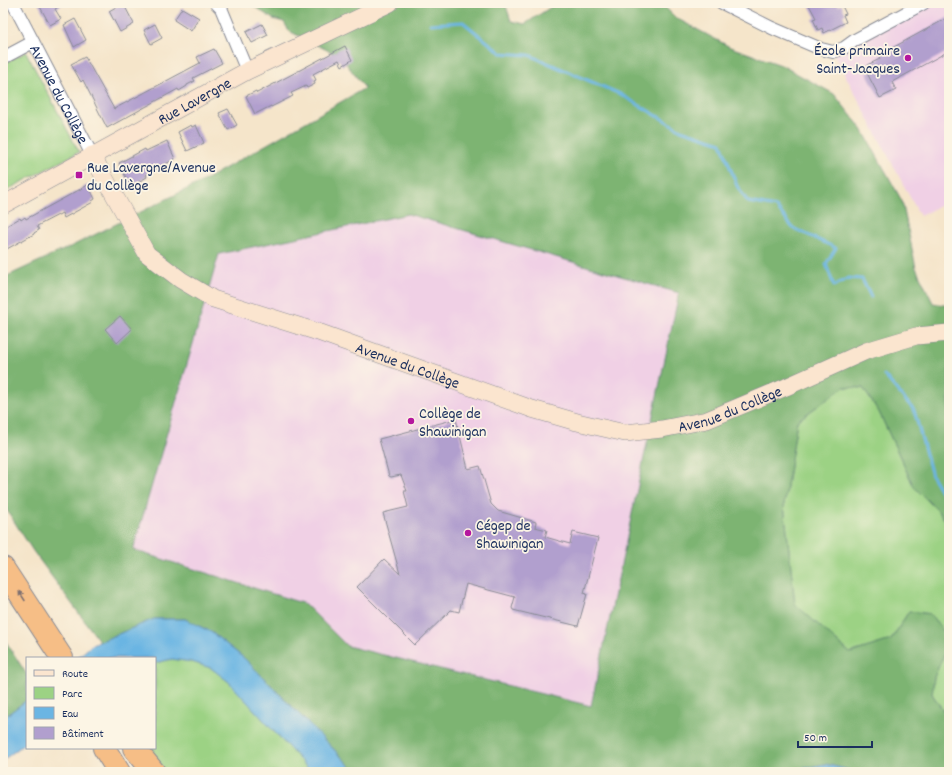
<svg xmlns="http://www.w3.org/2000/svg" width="952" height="775" viewBox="0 0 952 775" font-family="Dekko,sans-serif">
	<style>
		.built { fill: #f0d0e5 }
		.green { fill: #9cd284; stroke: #5c8071 }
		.forest { fill: #7db472; stroke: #4c7268; fill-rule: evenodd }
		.water { fill: #6bb5e3; stroke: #4372a0 }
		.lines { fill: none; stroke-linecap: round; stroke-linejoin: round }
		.stream { stroke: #6bb5e3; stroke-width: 3 }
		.building { fill: #b19fce }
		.street-casing { stroke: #888a94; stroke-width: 14 }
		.secondary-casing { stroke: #888a94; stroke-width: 18 }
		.highway-casing { stroke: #888a94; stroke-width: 24 }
		.street { stroke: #fff; stroke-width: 12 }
		.secondary { stroke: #fbe5cf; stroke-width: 17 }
		.highway { stroke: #f6be86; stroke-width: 22 }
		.oneway { fill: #7e6f70 }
		.poi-dot { fill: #b5179e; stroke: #fcf5e5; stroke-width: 1.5 }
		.labels { text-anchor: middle; stroke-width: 3.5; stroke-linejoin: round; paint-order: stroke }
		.poi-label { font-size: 16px; fill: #1b2f5e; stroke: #fcf5e5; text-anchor: start }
		.street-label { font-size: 16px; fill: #1b2f5e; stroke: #fcf5e5 }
	</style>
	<rect width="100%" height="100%" fill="#fcf5e5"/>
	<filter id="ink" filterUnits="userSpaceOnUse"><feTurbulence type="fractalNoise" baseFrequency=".025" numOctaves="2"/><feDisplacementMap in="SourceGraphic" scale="8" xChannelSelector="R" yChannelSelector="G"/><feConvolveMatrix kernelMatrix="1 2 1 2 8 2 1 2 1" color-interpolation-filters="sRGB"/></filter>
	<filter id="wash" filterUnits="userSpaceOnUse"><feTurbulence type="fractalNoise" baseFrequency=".012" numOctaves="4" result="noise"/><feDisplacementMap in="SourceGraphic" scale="16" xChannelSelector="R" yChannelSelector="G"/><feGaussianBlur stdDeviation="0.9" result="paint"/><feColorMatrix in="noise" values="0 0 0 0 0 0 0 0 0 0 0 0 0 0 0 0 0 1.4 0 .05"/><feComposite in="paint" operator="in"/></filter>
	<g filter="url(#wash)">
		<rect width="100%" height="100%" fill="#f5e5ca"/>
		<g class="built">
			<polygon points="923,3 949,3 949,201 920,216 833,52"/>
			<polygon points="408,214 680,293 591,706 347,646 305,604 133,550 219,254"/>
		</g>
		<g class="green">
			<polygon points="26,52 79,152 3,192 3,64"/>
			<polygon points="844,387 863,388 879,412 914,487 938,511 949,525 949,638 930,614 909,611 891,640 850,653 795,605 784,505 797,421"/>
			<polygon points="949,643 949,719 932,694 934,677"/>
			<polygon points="172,659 192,662 211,668 229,682 311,772 162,772 145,748 155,748 155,663"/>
		</g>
		<g class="forest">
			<path d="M249,3H505L511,21L525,24L557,3H661L676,18L730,47L781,65L834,94L862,129L902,201L916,268L933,303L949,306V525L938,511L914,487L879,412L863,388L844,387L797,421L784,505L795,604L850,653L891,640L909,611L930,614L949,638V643L934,677L932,694L949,719V772H857L825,764L786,772H356L245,659L211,632L185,619H154L100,642L33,551L3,504V278L72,246L203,181L365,88L341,57L289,31L284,22L273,19ZM408,214L679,293L591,706L347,646L305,604L133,550L219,254Z"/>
			<polygon points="3,637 27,675 27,700 3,718"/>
		</g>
		<g class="water">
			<polygon points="154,619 185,619 211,632 245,659 356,772 311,772 229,682 211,668 192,662 172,659 155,663 155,658 77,658 92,645"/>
			<polygon points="27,700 27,742 3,760 3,718"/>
			<polygon points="825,764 857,772 786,772"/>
		</g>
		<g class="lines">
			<g class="stream">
				<polyline points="430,24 463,22 501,53 529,55 620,94 681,130 721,143 737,186 748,202 776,207 793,228 836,248 826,264 834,286 848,278 862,279 871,297"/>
				<polyline points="884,375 914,410 932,476 949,505"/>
			</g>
		</g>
		<g id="blocks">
			<g class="building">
				<polygon points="38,3 65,3 55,9 61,19 50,25"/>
				<polygon points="123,3 134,24 120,32 109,11"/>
				<polygon points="808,3 836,3 838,6 841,4 846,14 843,15 846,22 824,33 822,28 818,30 813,19 816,18"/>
				<polygon points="182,8 199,18 191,31 174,20"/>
				<polygon points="949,17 949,51 892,82 896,90 880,98 867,73 871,71 867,65 880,59 879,57 883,54 883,53"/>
				<polygon points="75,19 86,40 74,47 64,25"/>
				<polygon points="155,24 162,38 151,44 144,30"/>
				<polygon points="262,24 268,35 252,43 246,32"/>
				<polygon points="345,46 352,60 342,66 339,60 313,74 316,80 314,81 315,84 307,88 306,86 291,93 293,96 271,107 271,106 255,114 246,96 256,91 257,93"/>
				<polygon points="214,49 222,63 193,78 195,81 187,85 187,86 179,91 178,89 107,128 83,80 81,82 71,64 85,57 114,109 200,63 197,57"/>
				<polygon points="228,109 237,125 228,130 219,113"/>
				<polygon points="191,125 192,127 196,125 204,143 187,151 178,132"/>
				<polygon points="167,141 175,159 154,170 146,175 147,177 131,186 119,165 120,165 119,163 145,149 146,151"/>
				<polygon points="88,185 95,199 92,201 93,202 64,218 62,213 37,226 39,230 34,233 34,234 5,250 3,245 3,228 20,218 21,220 25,217 26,219"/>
				<polygon points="120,316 132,329 117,343 105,329"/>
				<polygon points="456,419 468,469 480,466 491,504 498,511 536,522 535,527 547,530 545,537 570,544 573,532 598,538 584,593 587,594 578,626 513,610 512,608 515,597 466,584 459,612 451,610 415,645 357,587 384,559 400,574 383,513 408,507 404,491 407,491 401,475 391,477 389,476 379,439"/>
			</g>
		</g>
	</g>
	<g filter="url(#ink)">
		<use href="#blocks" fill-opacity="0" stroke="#888a94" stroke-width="1"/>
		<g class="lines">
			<defs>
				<g id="street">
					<path id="s1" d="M13,3L92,155"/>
					<polyline points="216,3 221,8 247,71"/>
					<polyline points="722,3 772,28 821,49 833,52 844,48 855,40 924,3"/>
					<polyline points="3,58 33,42"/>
				</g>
				<g id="secondary">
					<path id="s2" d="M92,155L147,254L181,280L213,299L321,333L532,409L577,422L625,433L662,429L707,420L786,387L866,351L916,336L949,333"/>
					<path id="s3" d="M3,205L247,71L390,3"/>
				</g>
				<g id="highway">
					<polyline points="3,568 62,658"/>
					<polyline points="104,748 119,772"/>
					<polyline points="134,748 154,772"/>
				</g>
			</defs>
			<use href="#street" class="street-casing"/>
			<use href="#secondary" class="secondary-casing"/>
			<use href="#highway" class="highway-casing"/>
			<use href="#street" class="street"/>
			<use href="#secondary" class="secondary"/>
			<use href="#highway" class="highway"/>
		</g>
		<defs><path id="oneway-solid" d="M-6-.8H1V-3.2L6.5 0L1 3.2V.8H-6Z"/></defs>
		<use class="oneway" href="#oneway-solid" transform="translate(22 596) rotate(-123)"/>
	</g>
	<g class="poi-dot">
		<circle cx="908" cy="58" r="4"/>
		<rect x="75" y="171" width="8" height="8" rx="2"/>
		<circle cx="411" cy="421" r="4"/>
		<circle cx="468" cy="533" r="4"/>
	</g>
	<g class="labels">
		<g class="poi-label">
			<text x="900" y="55" text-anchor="end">École primaire<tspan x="900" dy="18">Saint-Jacques</tspan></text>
			<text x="87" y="172">Rue Lavergne/Avenue<tspan x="87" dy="18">du Collège</tspan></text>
			<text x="419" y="418">Collège de<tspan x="419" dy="18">Shawinigan</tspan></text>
			<text x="476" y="530">Cégep de<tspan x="476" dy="18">Shawinigan</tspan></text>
		</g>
		<g class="street-label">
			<text dy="6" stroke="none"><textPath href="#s1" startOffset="102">Avenue du Collège</textPath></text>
			<text dy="6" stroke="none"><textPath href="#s3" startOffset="218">Rue Lavergne</textPath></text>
			<text dy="6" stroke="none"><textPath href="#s2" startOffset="399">Avenue du Collège</textPath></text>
			<text dy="6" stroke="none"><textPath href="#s2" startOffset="735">Avenue du Collège</textPath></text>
		</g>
	</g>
	<rect width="952" height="775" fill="none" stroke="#fcf5e5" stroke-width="16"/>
	<rect x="26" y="657" width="130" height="92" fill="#fcf5e5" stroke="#a2a6af"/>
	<rect x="34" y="670" width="20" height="6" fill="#fbe5cf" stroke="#a2a6af"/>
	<text x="62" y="677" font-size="12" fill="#1b2f5e">Route</text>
	<rect x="34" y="687" width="20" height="12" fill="#9cd284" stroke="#a2a6af"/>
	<text x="62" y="697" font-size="12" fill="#1b2f5e">Parc</text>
	<rect x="34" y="707" width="20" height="12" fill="#6bb5e3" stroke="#a2a6af"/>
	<text x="62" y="717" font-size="12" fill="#1b2f5e">Eau</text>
	<rect x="34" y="727" width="20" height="12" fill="#b19fce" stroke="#a2a6af"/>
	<text x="62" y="737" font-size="12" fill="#1b2f5e">Bâtiment</text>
	<path d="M798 741v6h74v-6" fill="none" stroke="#1b2f5e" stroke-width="2"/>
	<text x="804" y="741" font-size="12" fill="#1b2f5e" stroke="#fcf5e5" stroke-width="3" paint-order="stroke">50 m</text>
</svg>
